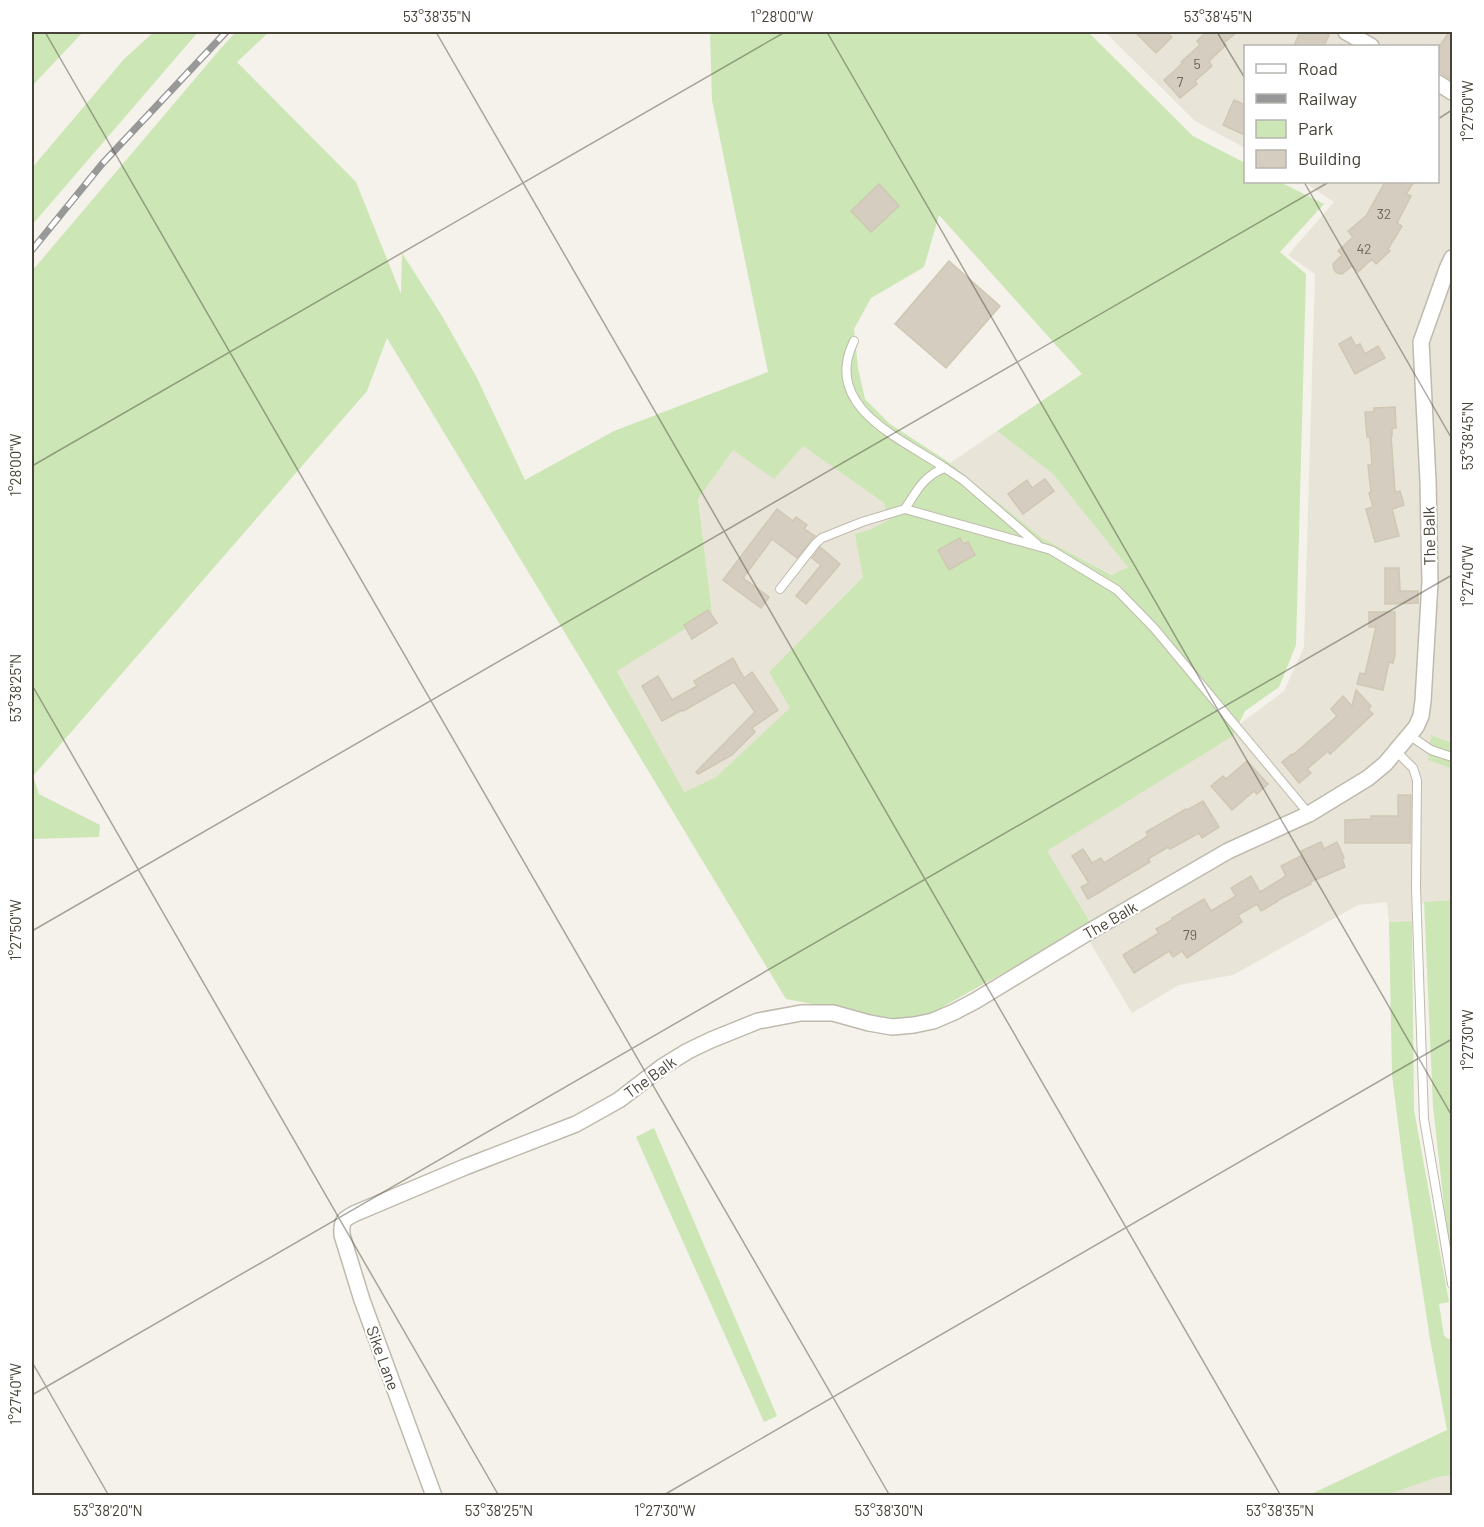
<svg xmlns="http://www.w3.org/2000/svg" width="1484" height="1527" viewBox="0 0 1484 1527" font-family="Barlow,sans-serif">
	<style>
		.residential { fill: #e8e4d8 }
		.green { fill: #cce6b5; fill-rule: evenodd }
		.building { fill: #d5cec0; stroke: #d0c7b3; stroke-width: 1.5 }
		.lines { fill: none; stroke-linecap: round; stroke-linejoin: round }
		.lane-casing { stroke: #bfbaad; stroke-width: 10 }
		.street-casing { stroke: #bfbaad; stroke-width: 18 }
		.lane { stroke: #fff; stroke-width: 8 }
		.street { stroke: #fff; stroke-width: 15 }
		.rail-casing { stroke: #989898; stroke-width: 7 }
		.rail { stroke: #fff; stroke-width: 4.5; stroke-dasharray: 14; stroke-linecap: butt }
		.ticks { fill: none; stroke: #484338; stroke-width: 1.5; stroke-opacity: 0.45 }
		.labels { text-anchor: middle; stroke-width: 4.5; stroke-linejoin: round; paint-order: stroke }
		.number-label { font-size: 14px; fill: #6b665a }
		.street-label { font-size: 16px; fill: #484338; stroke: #fff }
		.neatline { fill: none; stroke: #484338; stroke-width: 2 }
		.ticks-label { font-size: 15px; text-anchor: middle; fill: #484338 }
	</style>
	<rect width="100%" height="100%" fill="#f4f2ea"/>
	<g class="residential">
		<polygon points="1105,32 1452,32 1452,743 1431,735 1428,760 1452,769 1452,900 1424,902 1412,921 1389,922 1387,902 1358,905 1233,975 1179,985 1132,1013 1088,939 1046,851 1233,736 1241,723 1284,691 1304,647 1315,274 1288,255 1334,202 1304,182 1438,182 1438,46 1246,46 1245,148 1195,121"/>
		<polygon points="997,431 1053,474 1129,567 1113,575 1042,538 950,463"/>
		<polygon points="803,446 884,503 889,520 863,577 769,672 791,708 716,777 683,792 617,670 712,611 698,499 733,450"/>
		<polygon points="1452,1475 1452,1495 1391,1496 1391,1493 1438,1477"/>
	</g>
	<g class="green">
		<polygon points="32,32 83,32 32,86"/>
		<polygon points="154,32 198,32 32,225 32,168 125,58"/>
		<path d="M236,32H269L237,62L356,182L401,294L402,253L442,316L477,378L525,480L614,431L768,372L712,100L710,32H1088L1193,136L1245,163L1246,182H1280L1324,204L1280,252L1306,274L1296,645L1279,687L1245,711L1233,736L1047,851L1091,924L928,1015L893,1019L786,999L387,338L367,391L33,776L39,794L100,825L99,837L32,839V271L222,47ZM939,215L1082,374L997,431L1053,474L1128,567L1112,575L1042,538L950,463L890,424L865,399L858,368L854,329L871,298L924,267ZM803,446L884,503L889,520L869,530L855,534L863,577L769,672L790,708L716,777L684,792L617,671L712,612L698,499L733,450L774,479Z"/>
		<polygon points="1431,735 1452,743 1452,769 1428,760"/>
		<polygon points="1452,900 1452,1278 1433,1106 1424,902"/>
		<polygon points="1412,921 1414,1110 1449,1302 1439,1304 1444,1336 1452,1341 1452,1475 1438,1477 1392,1493 1391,1495 1309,1495 1447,1430 1430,1339 1403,1163 1392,1075 1389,922"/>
		<polygon points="654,1128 777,1416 764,1422 636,1137"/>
	</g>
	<g class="building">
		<polygon points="1135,32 1166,32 1172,37 1156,53"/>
		<polygon points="1206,32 1237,32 1224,43 1226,45 1209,61 1212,66 1195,81 1197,84 1180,98 1164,80 1183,63 1181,62 1200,45 1197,41"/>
		<polygon points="1300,32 1321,32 1329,35 1324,46 1294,46"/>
		<polygon points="1449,32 1452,32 1452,80 1437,70 1437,50"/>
		<polygon points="1234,100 1245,105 1245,135 1223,125"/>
		<polygon points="1385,182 1414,182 1406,194 1411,196 1397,223 1402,226 1388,249 1390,251 1376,264 1372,259 1358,272 1352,266 1342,274 1337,273 1334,270 1333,264 1342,255 1338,251 1353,237 1348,231 1366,216"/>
		<polygon points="879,184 899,206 871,232 851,211"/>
		<polygon points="949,261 1000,306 946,368 895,324"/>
		<polygon points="1351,337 1356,346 1360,344 1365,354 1378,346 1385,358 1355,374 1339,344"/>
		<polygon points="1395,407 1396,428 1392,428 1392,436 1391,436 1395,492 1400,491 1404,505 1392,509 1399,536 1375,542 1366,509 1373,507 1369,493 1371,492 1368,465 1372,465 1370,437 1367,437 1365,412 1374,412 1374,408"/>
		<polygon points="1045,479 1054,491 1023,514 1008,494 1027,480 1032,488"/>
		<polygon points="777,509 793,521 796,517 807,525 804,529 815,536 797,558 772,539 743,578 769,597 761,608 723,580"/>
		<polygon points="960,538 963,544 968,542 975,555 949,570 938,550"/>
		<polygon points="820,547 840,564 806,604 796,596 821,565 812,558"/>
		<polygon points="1385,568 1399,568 1400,591 1418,591 1418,603 1385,604"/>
		<polygon points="708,610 717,623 692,639 684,625"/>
		<polygon points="1369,612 1395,612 1395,655 1393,663 1389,662 1383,690 1357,684 1360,673 1365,674 1376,627 1369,627"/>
		<polygon points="733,658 744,678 752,672 778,710 752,728 755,732 732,755 698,774 696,772 755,712 734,682 683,711 682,710 662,721 642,686 658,676 672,700 697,686 694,681"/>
		<polygon points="1356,690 1371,706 1368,709 1373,714 1330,754 1328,751 1307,769 1311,773 1299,783 1282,762 1292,754 1293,755 1337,716 1331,709 1343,696 1352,706"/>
		<polygon points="1247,761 1268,784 1257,794 1254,791 1232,810 1211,786 1223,776 1226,779"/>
		<polygon points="1398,795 1411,795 1410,843 1345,843 1345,820 1371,819 1371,816 1398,816"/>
		<polygon points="1203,801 1219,827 1202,838 1199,833 1170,849 1168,847 1148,859 1150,862 1088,899 1081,887 1089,883 1072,856 1083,849 1092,863 1101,858 1104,863 1148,836 1146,832 1186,809 1187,810"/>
		<polygon points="1321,842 1324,849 1337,842 1344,858 1342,859 1345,867 1310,882 1311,884 1278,900 1278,901 1261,911 1257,904 1238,915 1242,922 1187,958 1182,951 1173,957 1169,951 1134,973 1123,955 1159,933 1156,929 1172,920 1172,918 1204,899 1211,911 1236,896 1231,888 1251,876 1260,892 1286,876 1281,866 1303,855 1301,851"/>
	</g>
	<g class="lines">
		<defs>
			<g id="lane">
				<path d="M854,341C821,407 902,439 945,468"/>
				<path d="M905,509C916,492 924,475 945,468L963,480L1037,544"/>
				<polyline points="780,589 816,543 822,538 862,522 905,509 1051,550 1117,590 1154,628 1309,814"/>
				<polyline points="1409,735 1431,750 1452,757"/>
				<polyline points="1396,751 1413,768 1417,780 1416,888 1424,1119 1452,1284"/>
			</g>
			<g id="street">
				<polyline points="1346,32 1371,46"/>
				<polyline points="1438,83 1452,92"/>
				<path d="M434,1496L362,1300L342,1235C341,1220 344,1219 356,1213L465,1167L576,1124L619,1100L662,1067L688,1051L711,1040L758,1021L801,1013H833L869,1023L892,1027L914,1025L933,1021L954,1012L975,1001L1087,933L1228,851L1309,814L1368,778L1385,764L1416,727L1421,716L1423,701L1430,582L1428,481L1421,342L1447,269L1452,258"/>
			</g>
		</defs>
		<use href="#lane" class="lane-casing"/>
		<use href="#street" class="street-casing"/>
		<use href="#lane" class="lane"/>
		<use href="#street" class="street"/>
		<defs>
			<polyline id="rail" points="32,250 102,164 226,32"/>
		</defs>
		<use href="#rail" class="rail-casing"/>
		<use href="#rail" class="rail"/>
	</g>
	<path class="ticks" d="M45,32L890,1496M436,32L1281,1496M827,32L1452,1116M1217,32L1246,80M1438,119L1452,110M1304,182L1452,439M32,466L785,32M32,685L499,1496M32,931L1329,182M32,1362L109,1496M32,1395L1452,575M662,1496L1452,1039"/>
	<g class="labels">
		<g class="number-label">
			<text x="1197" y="69">5</text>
			<text x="1180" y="87">7</text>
			<text x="1384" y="219">32</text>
			<text x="1364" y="254">42</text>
			<text x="1190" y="940">79</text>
		</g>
		<g class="street-label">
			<text transform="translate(1429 536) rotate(-91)" y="6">The Balk</text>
			<text transform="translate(1110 920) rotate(-30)" y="6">The Balk</text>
			<text transform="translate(650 1077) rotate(-36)" y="6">The Balk</text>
			<text transform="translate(383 1358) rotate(70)" y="6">Sike Lane</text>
		</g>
	</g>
	<rect width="1484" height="1527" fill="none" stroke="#ffffff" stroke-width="66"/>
	<rect x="1244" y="45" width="195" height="138" fill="#ffffff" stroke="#b6b4af" stroke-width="1.5"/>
	<rect x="1256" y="64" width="30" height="9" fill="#ffffff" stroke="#b6b4af" stroke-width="1.5"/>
	<text x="1298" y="75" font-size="18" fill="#484338">Road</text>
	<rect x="1256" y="94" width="30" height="9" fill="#989898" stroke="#b6b4af" stroke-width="1.5"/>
	<text x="1298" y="105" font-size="18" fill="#484338">Railway</text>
	<rect x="1256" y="120" width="30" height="18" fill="#cce6b5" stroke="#b6b4af" stroke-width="1.5"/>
	<text x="1298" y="135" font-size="18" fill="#484338">Park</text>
	<rect x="1256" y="150" width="30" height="18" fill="#d5cec0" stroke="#b6b4af" stroke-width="1.5"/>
	<text x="1298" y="165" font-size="18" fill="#484338">Building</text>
	<rect x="33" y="33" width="1418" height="1461" class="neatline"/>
	<g class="ticks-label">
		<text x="437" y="22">53°38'35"N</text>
		<text x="782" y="22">1°28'00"W</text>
		<text x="1218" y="22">53°38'45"N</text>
		<text transform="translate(1468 111) rotate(-90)" y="5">1°27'50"W</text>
		<text transform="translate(1468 436) rotate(-90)" y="5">53°38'45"N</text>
		<text transform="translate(16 465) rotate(-90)" y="5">1°28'00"W</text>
		<text transform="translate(1468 576) rotate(-90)" y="5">1°27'40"W</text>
		<text transform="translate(16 688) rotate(-90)" y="5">53°38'25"N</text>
		<text transform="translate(16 930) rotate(-90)" y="5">1°27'50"W</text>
		<text transform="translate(1468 1040) rotate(-90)" y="5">1°27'30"W</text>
		<text transform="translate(16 1394) rotate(-90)" y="5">1°27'40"W</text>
		<text x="108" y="1516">53°38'20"N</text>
		<text x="499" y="1516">53°38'25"N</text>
		<text x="665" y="1516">1°27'30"W</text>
		<text x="889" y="1516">53°38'30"N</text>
		<text x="1280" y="1516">53°38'35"N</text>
	</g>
</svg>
